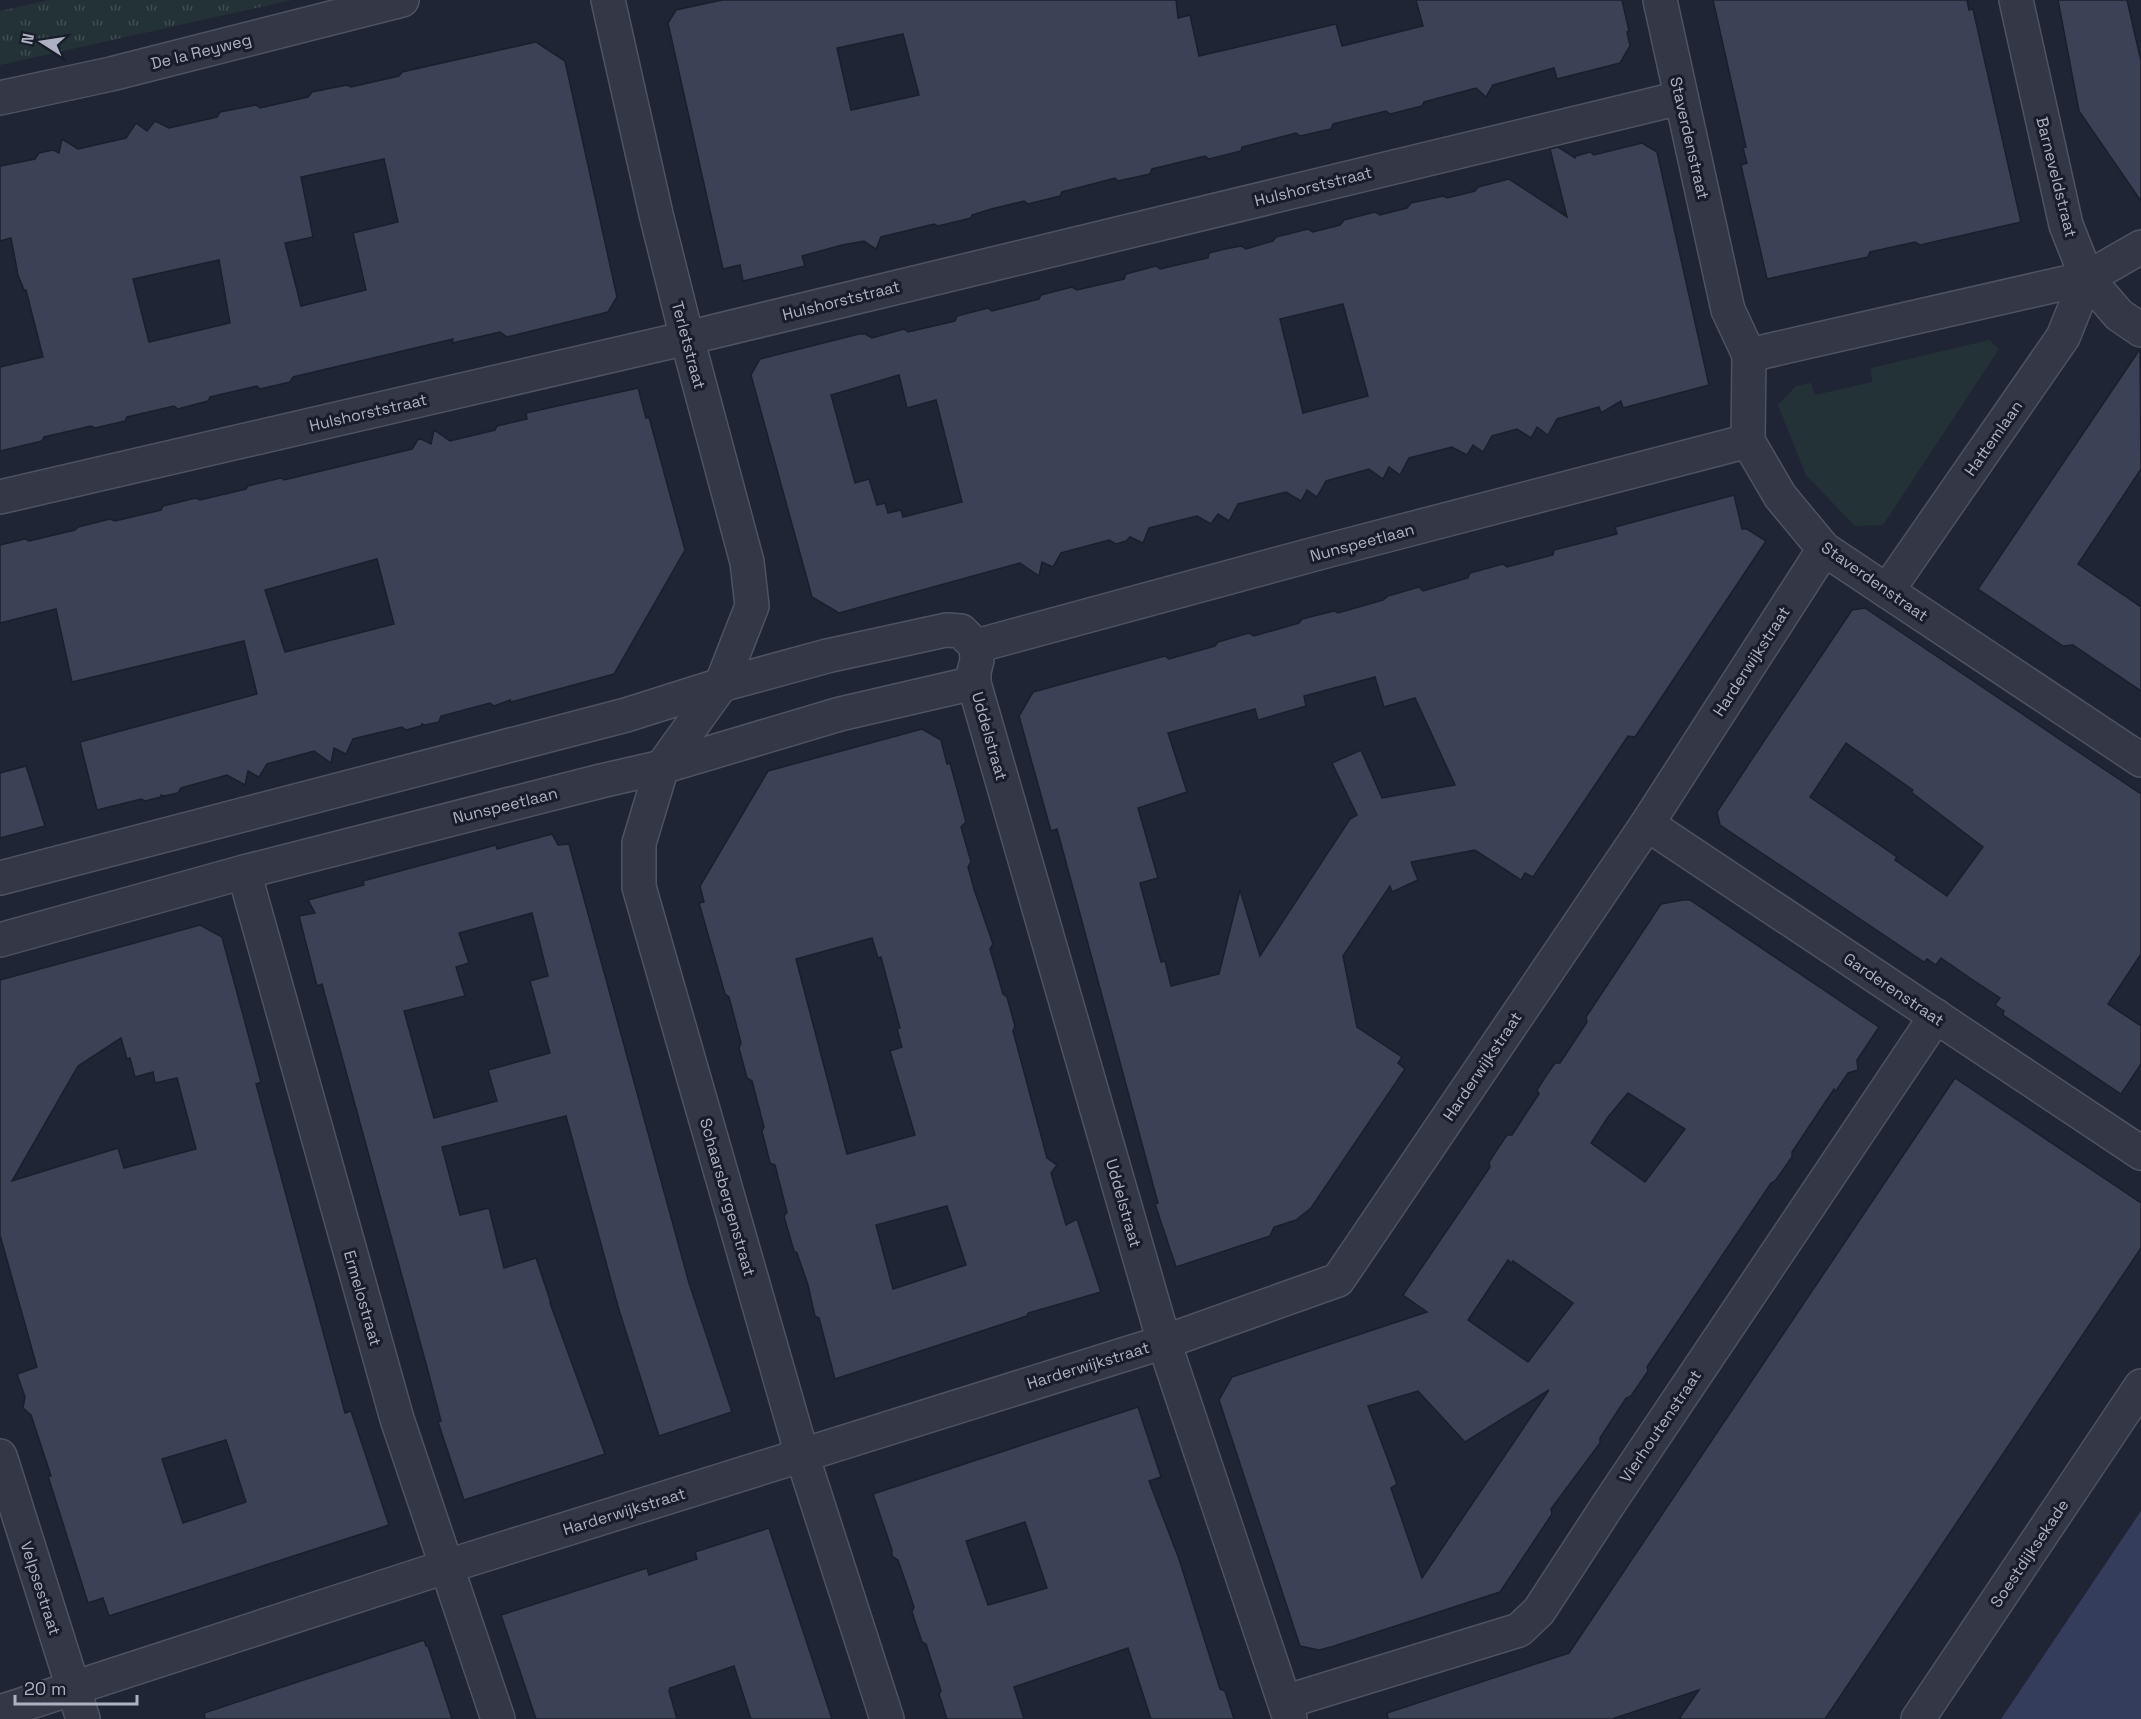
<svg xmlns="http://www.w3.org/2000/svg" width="2141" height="1719" viewBox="0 0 2141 1719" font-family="'Space Grotesk',sans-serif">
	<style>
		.grass { fill: url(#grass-tufts) }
		.green { fill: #233237 }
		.water { fill: #343d5c }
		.building { fill: #3c4256; stroke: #1b1f2c; stroke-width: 1.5; fill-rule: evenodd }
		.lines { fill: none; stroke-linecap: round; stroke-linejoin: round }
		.minor-casing { stroke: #4e5261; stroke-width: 36 }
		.minor { stroke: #343746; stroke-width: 33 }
		.labels { text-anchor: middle; stroke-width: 6; stroke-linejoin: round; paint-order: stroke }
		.street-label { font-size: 16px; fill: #aeb1c3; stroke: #191d2a }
	</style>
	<defs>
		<pattern id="grass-tufts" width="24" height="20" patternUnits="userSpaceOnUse" patternTransform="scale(1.5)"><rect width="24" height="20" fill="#233237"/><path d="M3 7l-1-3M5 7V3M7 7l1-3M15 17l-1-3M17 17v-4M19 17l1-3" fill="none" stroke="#404d52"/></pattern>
	</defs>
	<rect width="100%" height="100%" fill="#202535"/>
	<polygon class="grass" points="49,0 292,0 0,65 0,11"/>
	<polygon class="green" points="1989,340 1999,349 1883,525 1855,526 1806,475 1778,405 1796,386 1811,383 1815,395 1872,382 1871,368"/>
	<polygon class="water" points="2141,1511 2141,1719 2001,1719"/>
	<g class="building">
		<path d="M722,0H1176L1178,18L1190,15L1199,56L1336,24L1342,46L1423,26L1416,0H1622L1629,31L1627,32L1630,46L1620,63L1557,79L1554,68L1493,85L1486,97L1476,88L1424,102L1422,106L1390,114L1386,111L1333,124L1331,129L1300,136L1296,133L1242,147L1241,151L1209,159L1205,156L1152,169L1150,174L1118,181L1115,178L1062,192L1060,196L1028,204L1024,201L991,209L972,215L971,218L938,226L934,224L881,237L876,249L864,241L842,245L802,256L805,266L743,281L740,265L723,269L668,23L676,10ZM903,34L919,95L851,110L837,48Z"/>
		<polygon points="1713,0 1967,0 1969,10 1973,9 2021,222 1920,245 1915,242 1870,252 1868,257 1767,279 1741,165 1747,163 1743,148 1746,147"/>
		<polygon points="2058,0 2127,0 2141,61 2141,201 2079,111"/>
		<path d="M536,42L565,61L617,297L608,312L507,337L500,332L452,343L453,339L293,377L290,382L260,389L257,386L210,397L208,401L178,409L174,406L127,417L125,421L95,428L91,426L44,437L42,441L0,451V367L43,357L26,290H24L18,275L11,238L0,241V166L35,159L39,153L53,150L59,153L62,139L78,149L126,138L136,123L147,131L155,121L169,128L217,117L220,112L256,105L260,108L308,97L312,92L347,85L351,87L399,76L402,72ZM384,159L398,222L353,233L366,290L301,306L285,243L313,237L301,177ZM219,260L230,323L149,342L133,279Z"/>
		<path d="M1642,143L1657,152L1709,385L1623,408L1621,401L1601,413L1599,407L1557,419L1548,435L1537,427L1531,438L1517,429L1492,436L1483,452L1473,445L1467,455L1452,447L1409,458L1400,475L1389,467L1383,479L1369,469L1326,481L1317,497L1307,490L1301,501L1286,492L1238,504L1229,521L1218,514L1211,524L1197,516L1149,528L1143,543L1130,537L1126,541L1116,544L1109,540L1061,553L1053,567L1042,562L1039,576L1020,563L839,613L812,597L751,375L760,359L859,334H865L872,338L904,329L908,332L955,321L957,316L988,308L992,311L1039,299L1041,295L1072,287L1077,290L1124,279L1126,274L1156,266L1160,269L1208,258L1209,253L1225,249L1241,246L1246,249L1273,241L1276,237L1308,229L1313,232L1340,225L1344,220L1375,212L1380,215L1407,208L1411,203L1443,196L1447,198L1475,191L1478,187L1509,179L1567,217L1550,149L1558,147L1575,158L1576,156L1590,152L1594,155ZM1343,304L1368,396L1303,413L1280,319ZM899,375L907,408L936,400L962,502L903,517L901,510L888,513L885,503L877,505L869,479L855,483L831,395Z"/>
		<polygon points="2140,349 2141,469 2078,564 2141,607 2141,691 2073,645 2063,646 1978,589"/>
		<path d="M638,388L646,418L649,417L685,550L614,674L511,702L510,700L494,706L490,703L441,716L439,722L425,725L422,724L421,726L406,730L402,727L353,739L346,754L334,748L331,763L314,751L267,764L259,777L248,771L245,785L227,775L181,788L178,793L164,796L161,795V797L145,801L141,799L97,810L80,742L257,694L244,641L72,682L56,609L0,623V545L25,539L29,541L75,530L78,527L110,519L115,521L161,510L163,506L196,498L200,500L246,489L248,486L281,478L284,480L412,449L419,438L431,444L434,430L450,441L495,430L497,426L527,419L526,413ZM377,559L394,624L285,652L265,590Z"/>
		<path d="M1734,495L1742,529H1747L1766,541L1635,737L1628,736L1533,877L1525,873L1521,880L1475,850L1411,862L1418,880L1392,892L1390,886L1343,956L1357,1027L1402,1057L1398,1063L1405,1069L1311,1208L1296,1220L1274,1227L1270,1236L1176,1267L1155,1204L1158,1203L1057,829L1051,831L1019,716L1033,692L1165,656L1169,659L1215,646L1218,642L1249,633L1254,636L1299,623L1302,619L1334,611L1338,613L1383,600L1388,596L1419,587L1423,591L1468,578L1470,573L1503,564L1507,567L1553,555L1554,550L1617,534L1615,527ZM1375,677L1384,707L1415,698L1455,785L1382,798L1361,750L1332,763L1357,815L1350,819L1260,956L1240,890L1219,974L1171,986L1165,961L1161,962L1140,883L1158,878L1138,808L1187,792L1168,733L1255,709L1258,720L1306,706L1304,696Z"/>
		<path d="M1865,608L2141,794V954L2108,1004L2141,1026V1064L2121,1094L2003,1015L2004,1011L1995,1005L2000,998L1970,978L1941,958L1936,965L1927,959L1924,962L1720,825L1717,812L1764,741L1852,610ZM1846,743L1913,790L1911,792L1983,847L1947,896L1895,860L1897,857L1810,797Z"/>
		<path d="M922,729L941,740L947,764L950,763L966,822L961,827L971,862L968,867L974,889L993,944L990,949L1003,994L1007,997L1015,1026L1013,1031L1047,1158L1057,1165L1051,1173L1066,1225L1077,1219L1101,1292L1028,1313L1027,1316L835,1379L819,1318L815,1316L808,1285L797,1253L794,1251L787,1227L784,1216L787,1212L775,1165L770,1163L762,1131L764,1127L752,1081L747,1078L739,1048L741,1043L729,997L725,994L699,903L704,902L700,886L768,771ZM872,938L878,958L881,957L900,1028L897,1029L902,1047L890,1051L915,1135L847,1154L796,959ZM947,1206L966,1265L893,1289L876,1225Z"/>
		<polygon points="26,766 45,826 0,838 0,773"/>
		<path d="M552,834L558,845L569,844L689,1283L732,1412L659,1436L619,1310L566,1116L442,1147L460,1215L489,1208L504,1268L536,1258L551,1303H550L605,1454L464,1500L438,1422L441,1421L428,1371L322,984L317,986L299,916L315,913L308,900L364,885L363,881L496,845L497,849ZM532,913L548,976L530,981L550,1053L488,1070L497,1101L434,1118L404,1011L465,996L456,967L469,963L459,933Z"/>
		<path d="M1683,900H1690L1879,1027L1857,1060L1858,1070L1848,1073L1836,1091L1834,1089L1792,1152V1157L1775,1181L1771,1183L1647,1367L1648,1371L1631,1396L1626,1398L1600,1438V1443L1551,1509L1552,1514L1500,1592L1331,1647L1319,1650L1300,1646L1219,1400L1232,1377L1427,1312L1403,1295L1490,1167L1489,1162L1507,1135H1512L1525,1115L1539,1094L1537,1090L1546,1076L1555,1063H1560L1587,1022L1586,1017L1661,904ZM1628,1093L1685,1129L1645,1182L1591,1143L1608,1117ZM1508,1260L1511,1263L1513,1261L1573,1303L1528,1362L1468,1320ZM1549,1390L1422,1578L1391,1488L1397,1484L1368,1406L1418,1391L1465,1442Z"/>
		<path d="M200,925L222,937L261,1082L256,1084L345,1413L351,1411L389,1525L109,1616L103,1598L88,1603L48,1476H51L31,1415L23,1408L25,1397L17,1374L37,1367L0,1235V980ZM121,1038L127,1059L130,1058L135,1077L153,1072L155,1083L177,1078L196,1149L124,1168L118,1148L12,1181L78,1066ZM226,1440L246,1502L183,1523L162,1459Z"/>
		<polygon points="1955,1078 2141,1203 2141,1248 1825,1719 1679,1719 1699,1690 1612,1719 1388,1719 1387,1713 1569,1653"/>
		<path d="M1138,1407L1161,1477L1149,1481L1179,1559L1220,1689L1225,1691L1234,1719H1151L1128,1648L1014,1687L1024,1719H947L939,1694L941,1691L926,1644L922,1642L912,1612L914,1607L908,1589L898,1560L892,1556V1550L873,1494ZM1025,1522L1047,1588L988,1605L966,1541Z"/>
		<polygon points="769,1528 832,1719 751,1719 734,1666 670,1688 669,1691 677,1719 536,1719 501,1615 647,1568 649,1575 697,1559 695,1552"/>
		<polygon points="424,1640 426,1646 428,1646 452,1719 205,1719 204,1713"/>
	</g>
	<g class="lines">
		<defs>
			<g id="minor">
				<polyline points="608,0 656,214 687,338 747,562 752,606 721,685 662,767 639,843 639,887 802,1455 887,1719"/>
				<polyline points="1660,0 1728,310 1749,355 1748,441 1780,496 1824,549 2141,760"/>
				<polyline points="2016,0 2066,225 2087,278 2119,315 2141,330"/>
				<polyline points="0,98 111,74 402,0"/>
				<polyline points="1749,355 2087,278 2141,247"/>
				<polyline points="0,497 687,338 1680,98"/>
				<polyline points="1887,591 2063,337 2087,278"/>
				<polyline points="976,646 1326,551 1748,441"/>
				<polyline points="1647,824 2141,1153"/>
				<polyline points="244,872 397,1419 498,1719"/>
				<polyline points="0,878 626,715 721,685 827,656 946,630 961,631 976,646 977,660 974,672 974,683 1164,1342 1290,1719"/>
				<polyline points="0,940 244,872 601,781 662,767 840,714 974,683"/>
				<polyline points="0,1456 83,1719"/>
				<polyline points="1285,1702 1519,1630 1539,1611 1608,1505 1936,1016"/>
				<polyline points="0,1712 448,1566 1164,1342 1338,1280 1647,824 1824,549"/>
				<polyline points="1918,1719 2141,1386"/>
			</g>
		</defs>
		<use href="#minor" class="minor-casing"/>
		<use href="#minor" class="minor"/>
	</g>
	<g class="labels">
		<g class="street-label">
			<text transform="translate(201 51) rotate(-14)" y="6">De la Reyweg</text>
			<text transform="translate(1690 138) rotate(77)" y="6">Staverdenstraat</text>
			<text transform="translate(2057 177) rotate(76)" y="6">Barneveldstraat</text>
			<text transform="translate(1313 186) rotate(-14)" y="6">Hulshorststraat</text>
			<text transform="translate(841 300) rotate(-14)" y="6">Hulshorststraat</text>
			<text transform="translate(689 345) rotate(75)" y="6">Terletstraat</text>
			<text transform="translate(368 412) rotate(-13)" y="6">Hulshorststraat</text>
			<text transform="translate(1993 438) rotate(-55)" y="6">Hattemlaan</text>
			<text transform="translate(1362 542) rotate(-15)" y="6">Nunspeetlaan</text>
			<text transform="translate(1875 581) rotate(35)" y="6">Staverdenstraat</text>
			<text transform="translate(1751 661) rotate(-57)" y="6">Harderwijkstraat</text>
			<text transform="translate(990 736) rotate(74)" y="6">Uddelstraat</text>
			<text transform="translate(505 805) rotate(-14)" y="6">Nunspeetlaan</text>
			<text transform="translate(1894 989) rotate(34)" y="6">Garderenstraat</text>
			<text transform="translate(1482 1066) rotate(-56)" y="6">Harderwijkstraat</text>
			<text transform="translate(728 1197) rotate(74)" y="6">Schaarsbergenstraat</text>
			<text transform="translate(1124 1203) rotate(74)" y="6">Uddelstraat</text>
			<text transform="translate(363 1298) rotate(74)" y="6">Ermelostraat</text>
			<text transform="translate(1088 1365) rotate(-17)" y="6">Harderwijkstraat</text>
			<text transform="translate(1660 1426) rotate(-56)" y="6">Vierhoutenstraat</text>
			<text transform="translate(624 1511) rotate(-17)" y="6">Harderwijkstraat</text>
			<text transform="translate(2029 1553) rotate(-56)" y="6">Soestdijksekade</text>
			<text transform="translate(41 1588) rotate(72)" y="6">Velpsestraat</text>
		</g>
	</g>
	<g transform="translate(42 42) rotate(282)" stroke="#191d2a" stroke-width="4.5" paint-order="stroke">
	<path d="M0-4.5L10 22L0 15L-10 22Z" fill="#aeb1c3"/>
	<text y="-9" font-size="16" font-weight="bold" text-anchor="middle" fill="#aeb1c3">N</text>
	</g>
	<path d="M15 1695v9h122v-9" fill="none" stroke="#aeb1c3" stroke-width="3"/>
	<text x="24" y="1695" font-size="18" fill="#aeb1c3" stroke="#191d2a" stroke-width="4.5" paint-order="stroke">20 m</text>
</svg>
